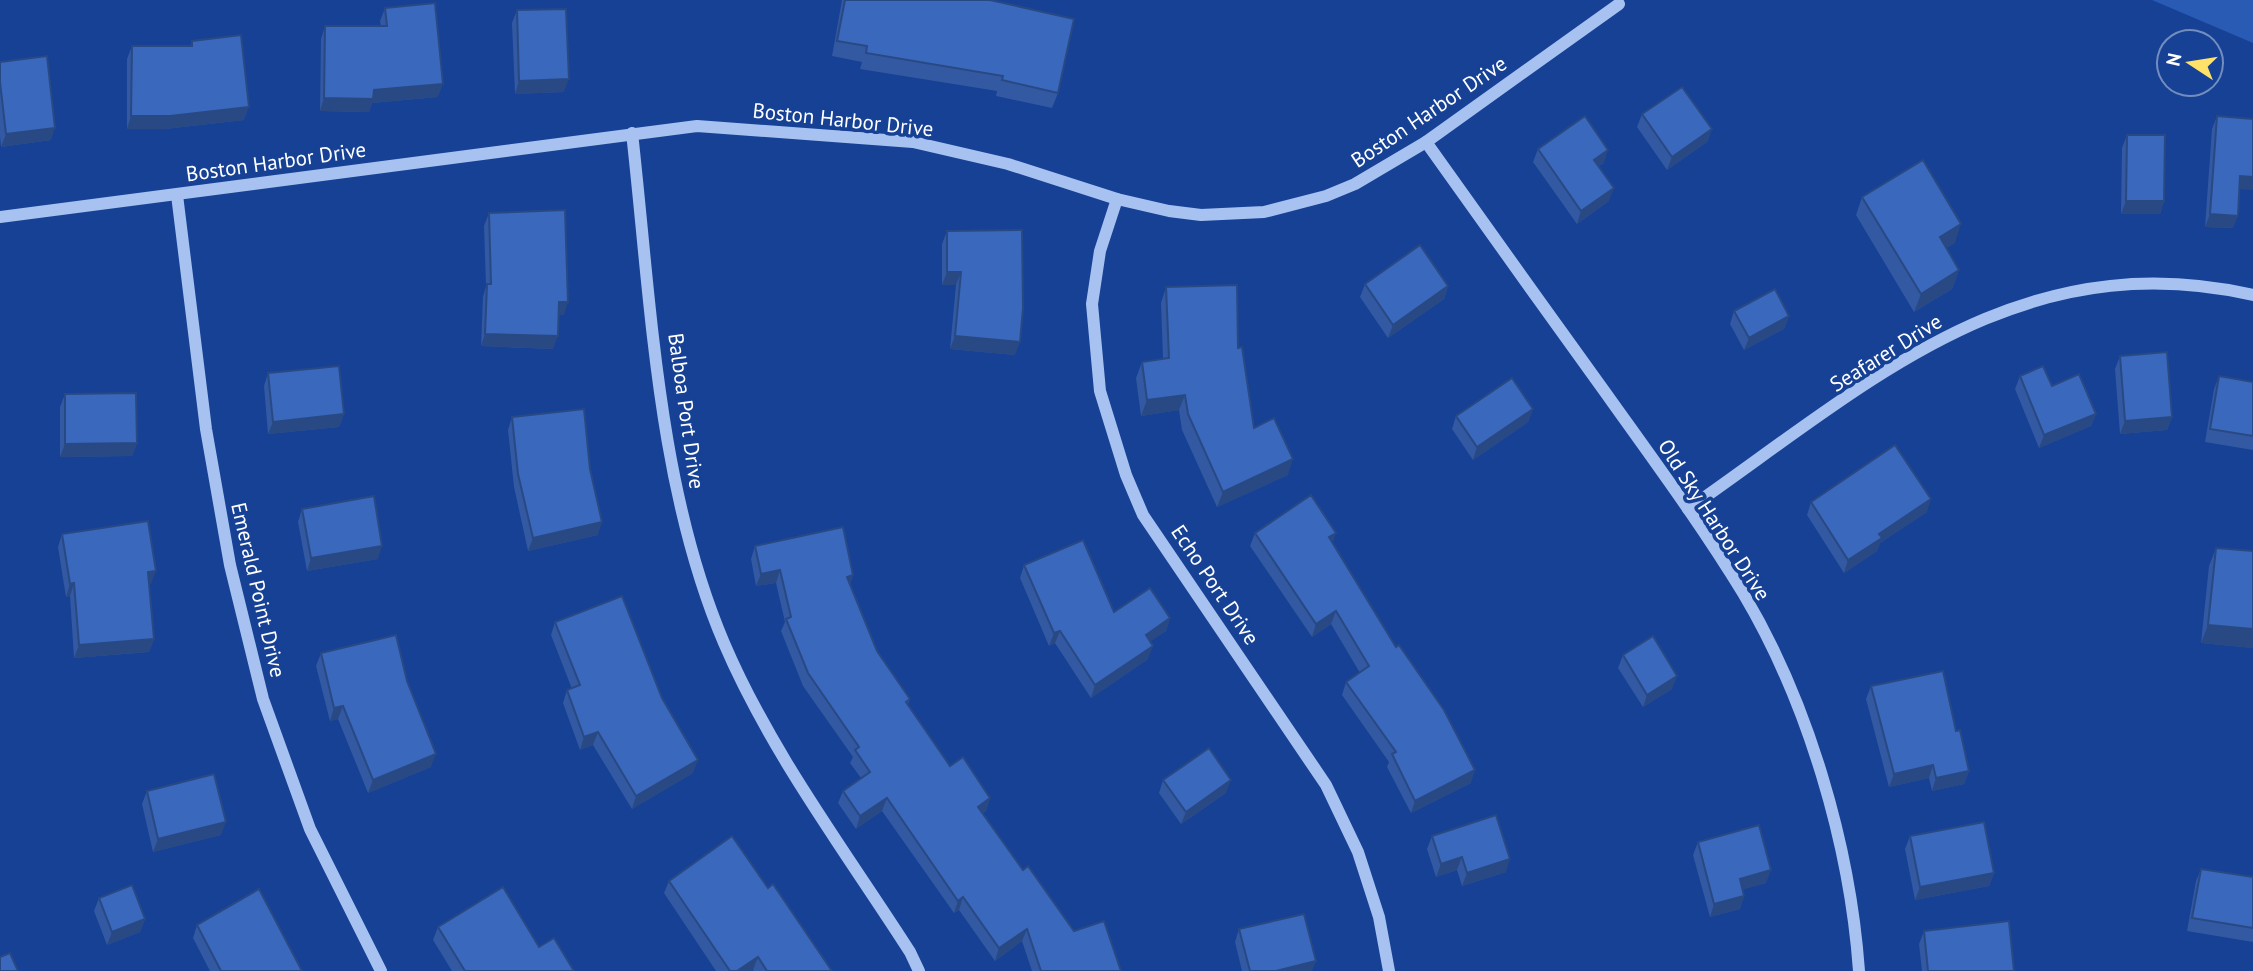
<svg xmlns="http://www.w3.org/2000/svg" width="2253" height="971" viewBox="0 0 2253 971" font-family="'PT Sans',sans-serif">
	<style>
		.green { fill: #295ab4 }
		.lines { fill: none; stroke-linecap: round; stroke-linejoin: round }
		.minor { stroke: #a7c2f1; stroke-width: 12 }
		.wall { fill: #3259a2 }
		.shaded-wall { fill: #294984 }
		.building { fill: #3a68bc; stroke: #294984; stroke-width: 2 }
		.labels { text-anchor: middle; stroke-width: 7; stroke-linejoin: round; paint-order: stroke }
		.street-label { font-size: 21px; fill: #fff; stroke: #164195 }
	</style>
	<rect width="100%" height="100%" fill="#164195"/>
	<polygon class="green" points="2152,0 2253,0 2253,43"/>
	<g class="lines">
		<g class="minor">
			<path d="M632,133C651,301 657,486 724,643C771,753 846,852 910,952L919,971"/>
			<path d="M1426,142C1485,225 1545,309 1605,392C1652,458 1701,524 1743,593C1808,702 1850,845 1859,971"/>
			<polyline points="177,195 206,429 230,565 263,699 310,829 381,971"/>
			<polyline points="1117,199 1100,251 1092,304 1100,391 1126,475 1143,515 1326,785 1358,852 1379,917 1389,971"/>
			<polyline points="0,217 697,126 913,142 1008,164 1117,199 1169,211 1201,215 1264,212 1326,196 1355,184 1426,142 1619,4"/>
			<path d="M1688,509C1868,384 2017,242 2253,295"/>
		</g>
	</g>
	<g class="wall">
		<polygon points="842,0 990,0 1058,93 1052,108 996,96 997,91 860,69 862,62 832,56"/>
		<polygon points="385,8 438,97 372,103 369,112 320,111 321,39 325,26 381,26 380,21"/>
		<polygon points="517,10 564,92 515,94 512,23"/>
		<polygon points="192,41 244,120 165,129 127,129 127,59 132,46 190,46"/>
		<polygon points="0,62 51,140 1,147 0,136"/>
		<polygon points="1642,114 1712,129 1707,142 1667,170 1637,127"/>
		<polygon points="2217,116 2239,190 2233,228 2205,227 2212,129"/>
		<polygon points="2127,135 2164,201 2160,214 2121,214 2122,148"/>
		<polygon points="1538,149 1604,163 1599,166 1609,201 1577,224 1533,162"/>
		<polygon points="1862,197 1955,243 1946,248 1959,270 1952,289 1914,312 1856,215"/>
		<polygon points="489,213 564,315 558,315 553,349 481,346 483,297 486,286 484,226"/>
		<polygon points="947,231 1015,355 950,349 956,285 942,285 942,244"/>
		<polygon points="1365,284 1448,286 1444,299 1388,338 1360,297"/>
		<polygon points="1166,287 1238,348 1254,428 1288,475 1217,507 1182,430 1179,410 1141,416 1136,378 1142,362 1163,359 1161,303"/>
		<polygon points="1734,311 1789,316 1784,329 1744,350 1730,324"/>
		<polygon points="2120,356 2172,417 2167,430 2120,434 2115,369"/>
		<polygon points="268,373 344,414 339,427 268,434 264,386"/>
		<polygon points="2020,376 2052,386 2096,414 2091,426 2039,448 2015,389"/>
		<polygon points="2219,376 2253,382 2253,450 2205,442 2214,389"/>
		<polygon points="65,394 137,443 132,456 60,457 60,407"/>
		<polygon points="1533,409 1528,422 1473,460 1452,429 1456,416"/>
		<polygon points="512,417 598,535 528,551 514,487 508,430"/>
		<polygon points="1811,502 1927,512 1880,543 1877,551 1844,573 1807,515"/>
		<polygon points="302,509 378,559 307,571 298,522"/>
		<polygon points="1255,533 1333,543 1471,783 1411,813 1387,767 1389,762 1342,695 1346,682 1360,673 1331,624 1312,637 1250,546"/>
		<polygon points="62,534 151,584 149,584 154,639 149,652 74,658 70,596 66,597 58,547"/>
		<polygon points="755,546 853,575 850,584 877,651 910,699 908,704 950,766 990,798 986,811 983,813 1023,870 1074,931 1121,971 1032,971 1022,941 995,961 959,910 954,913 882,811 856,829 838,803 843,791 861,778 850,763 853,757 803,686 781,631 785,622 776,583 756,586 751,559"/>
		<polygon points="2216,548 2253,551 2253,648 2201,643 2209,566"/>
		<polygon points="1024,565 1114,612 1170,618 1166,631 1150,641 1148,659 1091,698 1055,643 1049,646 1020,578"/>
		<polygon points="555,622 662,698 693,773 632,809 593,745 580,750 563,703 567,690 572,689 551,635"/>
		<polygon points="321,653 407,681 431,767 368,793 338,719 330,721 316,666"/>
		<polygon points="1623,655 1672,689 1643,707 1618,668"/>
		<polygon points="1871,686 1956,731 1969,771 1964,784 1932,791 1929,778 1889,787 1866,699"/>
		<polygon points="1163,780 1226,793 1181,824 1159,793"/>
		<polygon points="147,791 221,835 153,852 142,804"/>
		<polygon points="1432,836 1506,872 1462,886 1457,870 1436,877 1427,849"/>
		<polygon points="1910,836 1994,873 1989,886 1915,900 1905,849"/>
		<polygon points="1698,842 1766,883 1743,889 1744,896 1740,909 1710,917 1693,855"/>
		<polygon points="2201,869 2253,877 2253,942 2187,931 2196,881"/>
		<polygon points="669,881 768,888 832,971 754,971 753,970 751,971 716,971 664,893"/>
		<polygon points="99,898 145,919 140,932 107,945 94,911"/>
		<polygon points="197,925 302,971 210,971 193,938"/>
		<polygon points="438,927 539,947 574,971 452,971 433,940"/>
		<polygon points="1239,929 1312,971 1242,971 1235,942"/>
		<polygon points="1924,931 2014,971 1922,971 1919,944"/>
	</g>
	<g class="shaded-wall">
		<polygon points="569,79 564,92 515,94 519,81"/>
		<polygon points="443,84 438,97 372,103 369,112 320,111 324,98 374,90"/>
		<polygon points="249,107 244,120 165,129 127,129 131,116"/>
		<polygon points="55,128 51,140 1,147 6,134"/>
		<polygon points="1712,129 1707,142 1667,170 1672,157"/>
		<polygon points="1608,150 1604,163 1589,173 1594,160"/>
		<polygon points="2240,176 2253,177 2253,190 2236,189"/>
		<polygon points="1614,188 1609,201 1577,224 1581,211"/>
		<polygon points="2126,201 2164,201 2160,214 2121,214"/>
		<polygon points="2210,214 2238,216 2233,228 2205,227"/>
		<polygon points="1961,224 1955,243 1933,256 1940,237"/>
		<polygon points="1959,270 1952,289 1914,312 1921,294"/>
		<polygon points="947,272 961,272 956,285 942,285"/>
		<polygon points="1448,286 1444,299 1388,338 1393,325"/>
		<polygon points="559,302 568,302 564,315 554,315"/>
		<polygon points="1789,316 1784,329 1744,350 1749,338"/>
		<polygon points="485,334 558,336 553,349 481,346"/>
		<polygon points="955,336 1020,342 1015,355 950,349"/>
		<polygon points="1185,395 1179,410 1141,416 1147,400"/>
		<polygon points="1533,409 1528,422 1473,460 1477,447"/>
		<polygon points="344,414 339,427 268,434 273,422"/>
		<polygon points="2096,414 2091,426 2039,448 2044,435"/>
		<polygon points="2172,417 2167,430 2120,434 2125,421"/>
		<polygon points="137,443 132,456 60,457 65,444"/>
		<polygon points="1293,459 1288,475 1217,507 1223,492"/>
		<polygon points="1931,499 1927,512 1880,543 1877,551 1844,573 1848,560 1879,534"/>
		<polygon points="602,522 598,535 528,551 533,538"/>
		<polygon points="1336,533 1332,545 1329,537"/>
		<polygon points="382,546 378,559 307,571 311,558"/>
		<polygon points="780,570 776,583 756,586 761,574"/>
		<polygon points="156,571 151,584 144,585 148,572"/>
		<polygon points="853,575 848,588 847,577"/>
		<polygon points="74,583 70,596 66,597 70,584"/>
		<polygon points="1336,611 1331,624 1312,637 1316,624"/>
		<polygon points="1170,618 1166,631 1141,648 1146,635"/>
		<polygon points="2208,625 2253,629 2253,648 2201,643"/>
		<polygon points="1060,631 1055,643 1049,646 1054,633"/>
		<polygon points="154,639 149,652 74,658 79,645"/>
		<polygon points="1153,646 1148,659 1091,698 1095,685"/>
		<polygon points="1677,676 1672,689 1643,707 1647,695"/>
		<polygon points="343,706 338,719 330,721 334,708"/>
		<polygon points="598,732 593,745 580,750 584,737"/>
		<polygon points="436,754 431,767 368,793 373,780"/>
		<polygon points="698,760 693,773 632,809 636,796"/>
		<polygon points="1933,765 1929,778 1889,787 1894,774"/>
		<polygon points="1475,770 1471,783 1411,813 1415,801"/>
		<polygon points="1969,771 1964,784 1932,791 1936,778"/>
		<polygon points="1231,780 1226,793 1181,824 1186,812"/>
		<polygon points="887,798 882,811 856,829 860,816"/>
		<polygon points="990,798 986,811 974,819 978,807"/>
		<polygon points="226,822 221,835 153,852 158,839"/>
		<polygon points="1462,857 1457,870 1436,877 1441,864"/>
		<polygon points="1510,859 1506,872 1462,886 1467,873"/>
		<polygon points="1771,870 1766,883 1735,892 1740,879"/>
		<polygon points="1994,873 1989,886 1915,900 1920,887"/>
		<polygon points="1744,896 1740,909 1710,917 1714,904"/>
		<polygon points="963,897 959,910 954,913 958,901"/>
		<polygon points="145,919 140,932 107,945 112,932"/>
		<polygon points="1027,929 1022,941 995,961 999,948"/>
		<polygon points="758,957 753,970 751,971 737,971"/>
		<polygon points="1316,961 1312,971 1276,971"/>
	</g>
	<g class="building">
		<polygon points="845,0 990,0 1074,19 1058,93 1002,80 1003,76 866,53 867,46 837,41"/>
		<polygon points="435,3 443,84 374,90 373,99 324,98 325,26 387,26 385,8"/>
		<polygon points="566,9 569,79 519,81 517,10"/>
		<polygon points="241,35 249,107 170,116 131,116 132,46 192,46 192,41"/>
		<polygon points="47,56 55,128 6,134 0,82 0,62"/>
		<polygon points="1682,87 1712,129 1672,157 1642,114"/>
		<polygon points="1585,116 1608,150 1594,160 1614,188 1581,211 1538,149"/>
		<polygon points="2217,116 2253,119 2253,177 2240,176 2238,216 2210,214"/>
		<polygon points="2127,135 2165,135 2164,201 2126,201"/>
		<polygon points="1923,160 1961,224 1940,237 1959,270 1921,294 1862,197"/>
		<polygon points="565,210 568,302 559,302 558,336 485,334 487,284 491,284 489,213"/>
		<polygon points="1022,230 1023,308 1020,342 955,336 961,272 947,272 947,231"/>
		<polygon points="1420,245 1448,286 1393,325 1365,284"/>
		<polygon points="1237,285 1238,348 1242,347 1254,428 1274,418 1293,459 1223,492 1188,414 1185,395 1147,400 1142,362 1169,358 1166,287"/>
		<polygon points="1775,289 1789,316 1749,338 1734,311"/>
		<polygon points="2167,352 2172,417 2125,421 2120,356"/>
		<polygon points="339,366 344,414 273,422 268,373"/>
		<polygon points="2043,366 2052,386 2079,374 2096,414 2044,435 2020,376"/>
		<polygon points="2219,376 2253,382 2253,436 2210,429"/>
		<polygon points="1512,378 1533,409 1477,447 1456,416"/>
		<polygon points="136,393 137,443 65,444 65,394"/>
		<polygon points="584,409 590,469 602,522 533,538 518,474 512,417"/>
		<polygon points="1895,445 1931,499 1879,534 1882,538 1848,560 1811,502"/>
		<polygon points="1311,495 1336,533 1329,537 1396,647 1399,645 1444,710 1475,770 1415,801 1392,754 1396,752 1346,682 1369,666 1336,611 1316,624 1255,533"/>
		<polygon points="374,496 382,546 311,558 302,509"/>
		<polygon points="148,521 156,571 148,572 154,639 79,645 74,583 70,584 62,534"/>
		<polygon points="843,527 853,575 847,577 877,651 910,699 906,702 950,766 963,757 990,798 978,807 1023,870 1028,866 1074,931 1104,921 1121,971 1041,971 1027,929 999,948 963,897 958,901 887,798 860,816 843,791 870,772 855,750 859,747 808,673 786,619 791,617 780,570 761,574 755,546"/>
		<polygon points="1083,540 1114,612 1150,588 1170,618 1146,635 1153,646 1095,685 1060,631 1054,633 1024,565"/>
		<polygon points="2216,548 2253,551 2253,629 2208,625"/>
		<polygon points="622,596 662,698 698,760 636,796 598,732 584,737 567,690 580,685 555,622"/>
		<polygon points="396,635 407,681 436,754 373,780 343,706 334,708 321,653"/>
		<polygon points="1653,636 1677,676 1647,695 1623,655"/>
		<polygon points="1943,671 1956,731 1960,730 1969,771 1936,778 1933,765 1894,774 1871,686"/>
		<polygon points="1209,748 1231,780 1186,812 1163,780"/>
		<polygon points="214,774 226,822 158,839 147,791"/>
		<polygon points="1496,815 1510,859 1467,873 1462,857 1441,864 1432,836"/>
		<polygon points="1984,822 1994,873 1920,887 1910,836"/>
		<polygon points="1759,825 1771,870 1740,879 1744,896 1714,904 1698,842"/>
		<polygon points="732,836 768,888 773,884 832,971 767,971 758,957 737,971 730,971 669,881"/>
		<polygon points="2201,869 2253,877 2253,928 2192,918"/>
		<polygon points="132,885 145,919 112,932 99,898"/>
		<polygon points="503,887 539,947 554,938 574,971 465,971 438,927"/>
		<polygon points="259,889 302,971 221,971 197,925"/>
		<polygon points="1304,914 1316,961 1276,971 1250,971 1239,929"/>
		<polygon points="2009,921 2014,971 1928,971 1924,931"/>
		<polygon points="10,953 18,971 0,971 0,957"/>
	</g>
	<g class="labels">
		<g class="street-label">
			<text transform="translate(1429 112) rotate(-34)" y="7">Boston Harbor Drive</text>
			<text transform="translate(843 120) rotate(6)" y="7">Boston Harbor Drive</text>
			<text transform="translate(276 162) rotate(-8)" y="7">Boston Harbor Drive</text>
			<text transform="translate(1886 353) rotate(-32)" y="7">Seafarer Drive</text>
			<text transform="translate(686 411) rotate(82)" y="7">Balboa Port Drive</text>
			<text transform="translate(1714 520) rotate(57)" y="7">Old Sky Harbor Drive</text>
			<text transform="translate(1215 585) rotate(56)" y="7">Echo Port Drive</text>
			<text transform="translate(258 590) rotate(77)" y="7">Emerald Point Drive</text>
		</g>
	</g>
	<g transform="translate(2190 63) rotate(282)"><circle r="33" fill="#164195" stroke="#738dbf" stroke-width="2"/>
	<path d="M0-5L12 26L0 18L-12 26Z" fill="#ffe267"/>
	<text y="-10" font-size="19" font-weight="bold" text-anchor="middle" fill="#ffffff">N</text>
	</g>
</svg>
